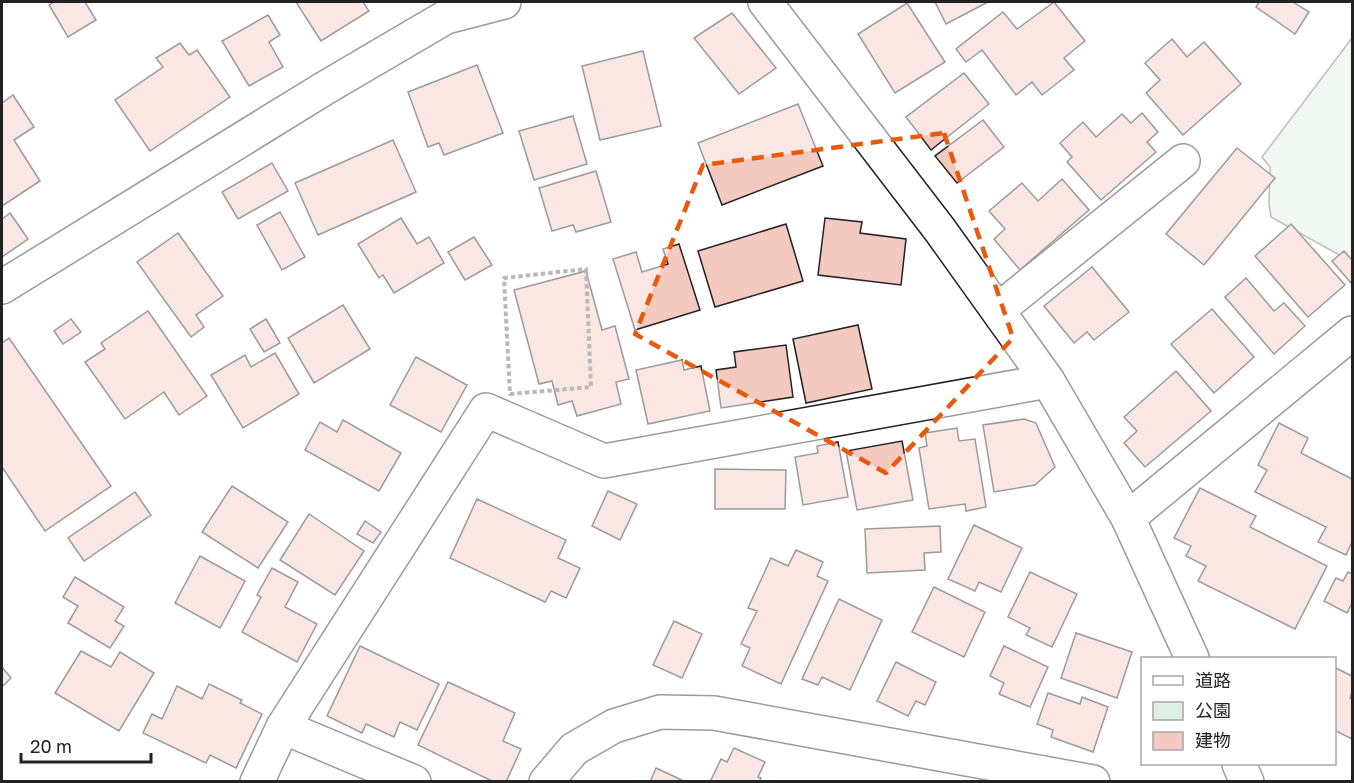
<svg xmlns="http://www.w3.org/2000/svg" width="1354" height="783" viewBox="0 0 1354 783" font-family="'Golos Text','Noto Sans JP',sans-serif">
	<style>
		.green { fill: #e0efe3; stroke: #6f6f6f; stroke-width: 1.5 }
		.building { fill: #f3c9c0; stroke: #222; stroke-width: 1.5 }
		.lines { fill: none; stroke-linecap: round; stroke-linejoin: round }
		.minor-casing { stroke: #222; stroke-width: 36 }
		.path { stroke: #646464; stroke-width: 4; stroke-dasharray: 4.5 3; stroke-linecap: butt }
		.minor { stroke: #fff; stroke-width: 33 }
		.marked { fill: none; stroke: #e8590c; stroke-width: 4.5; stroke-dasharray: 12 8; stroke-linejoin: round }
	</style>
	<rect width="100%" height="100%" fill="#fff"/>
	<polygon class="green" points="1352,38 1352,262 1271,217 1269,204 1270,167 1262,157"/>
	<g class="building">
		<polygon points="54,2 85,2 96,20 68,37 49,5"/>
		<polygon points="296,2 363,2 369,11 321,41"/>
		<polygon points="935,2 988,2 946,24"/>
		<polygon points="1054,2 1085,41 1064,58 1074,70 1042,95 1032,82 1016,95 982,50 966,62 956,49 1003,12 1017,29"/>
		<polygon points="1259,2 1293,2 1309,12 1295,34 1256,7"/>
		<polygon points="907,3 945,62 895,93 858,34"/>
		<polygon points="732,13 776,68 739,94 694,38"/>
		<polygon points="268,15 280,35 269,42 283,67 249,86 222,41"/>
		<polygon points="1172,39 1187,57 1204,42 1241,84 1183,135 1146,93 1160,80 1145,63"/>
		<polygon points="180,43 189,55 197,50 230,97 150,151 115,100 163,67 156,58"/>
		<polygon points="643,51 661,126 600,140 582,66"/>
		<polygon points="477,65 503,133 444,155 439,143 428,147 408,92"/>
		<polygon points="964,73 989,104 931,150 906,117"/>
		<polygon points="13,95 34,127 14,140 40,181 2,206 2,103"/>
		<polygon points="798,104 823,166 722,205 698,143"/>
		<polygon points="1142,113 1158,132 1147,142 1156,152 1101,200 1067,162 1072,157 1060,143 1083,122 1096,137 1122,114 1131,123"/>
		<polygon points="573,116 587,164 534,180 519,131"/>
		<polygon points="983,120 1004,147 957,183 935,156"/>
		<polygon points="393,140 416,192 318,235 295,183"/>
		<polygon points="1237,148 1275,178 1204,265 1166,234"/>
		<polygon points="272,163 288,191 238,219 222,192"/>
		<polygon points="596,171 611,222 576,232 573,225 552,231 539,188"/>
		<polygon points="1062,179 1089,210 1020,270 994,239 1005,229 989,211 1022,183 1038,201"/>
		<polygon points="280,212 305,257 282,270 257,225"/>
		<polygon points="10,213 28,239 2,257 2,219"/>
		<polygon points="401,218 417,244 429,237 444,263 394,293 383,275 379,278 358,244"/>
		<polygon points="825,218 862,222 860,233 906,239 901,285 818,275"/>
		<polygon points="786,224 803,281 715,307 698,251"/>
		<polygon points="1291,224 1345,285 1308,317 1255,256"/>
		<polygon points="178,233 223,296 196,315 204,327 191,337 137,262"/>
		<polygon points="474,237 492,265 465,280 448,252"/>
		<polygon points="679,244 700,310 635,330 613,259 636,252 642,272 668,264 663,249"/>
		<polygon points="1344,251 1352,260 1352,284 1332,261"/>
		<polygon points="1092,267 1129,312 1094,340 1087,332 1074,343 1044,306"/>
		<polygon points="586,271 602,330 615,326 629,379 616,382 621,404 577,416 572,401 558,405 552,381 539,384 514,290"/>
		<polygon points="1246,278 1274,311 1284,303 1305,326 1274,354 1225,297"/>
		<polygon points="343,305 370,349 314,383 288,338"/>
		<polygon points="1212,309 1254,357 1214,393 1171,344"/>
		<polygon points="148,311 207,396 179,415 164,392 125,419 85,362 105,349 101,343"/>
		<polygon points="71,319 81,332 63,344 54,331"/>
		<polygon points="266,319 280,343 264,352 250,329"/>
		<polygon points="858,325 872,389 806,403 793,339"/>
		<polygon points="9,338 111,486 45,531 2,467 2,343"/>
		<polygon points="786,345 793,397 721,408 716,370 736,367 734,352"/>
		<polygon points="275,353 299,394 243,428 211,375 245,355 251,367"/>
		<polygon points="416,357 467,385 441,432 390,405"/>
		<polygon points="682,360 684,370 701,366 710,411 648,424 636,370"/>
		<polygon points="1176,371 1211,411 1145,467 1124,443 1137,431 1124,417"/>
		<polygon points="1024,419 1036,423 1055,467 1035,485 994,492 983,425"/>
		<polygon points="343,420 401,453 379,491 305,450 320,422 337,432"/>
		<polygon points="1279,423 1308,438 1301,453 1352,479 1352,542 1346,555 1318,542 1326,527 1255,492 1267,470 1258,465"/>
		<polygon points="957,428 959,441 975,439 986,507 966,511 965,504 929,509 919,448 927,446 925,433"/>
		<polygon points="902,441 913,500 857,510 846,451"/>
		<polygon points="838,442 848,497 803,505 795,457 818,453 817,446"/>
		<polygon points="715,469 786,470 785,509 715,509"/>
		<polygon points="232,486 288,522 258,568 202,532"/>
		<polygon points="1200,488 1256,516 1250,527 1327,566 1295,629 1198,581 1206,566 1186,556 1191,546 1174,538"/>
		<polygon points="608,491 637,504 620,540 592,526"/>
		<polygon points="135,492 151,515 84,561 68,538"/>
		<polygon points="477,499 566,540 558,558 580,568 566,598 551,591 545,602 450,558"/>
		<polygon points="309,514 364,551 335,595 280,560"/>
		<polygon points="365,521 381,532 373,543 357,534"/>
		<polygon points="974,525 1022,548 1001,592 979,582 975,591 948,579"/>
		<polygon points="940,526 941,552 924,553 925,570 867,573 865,529"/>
		<polygon points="796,550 823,562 817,576 828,581 781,684 742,666 750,648 741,644 757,611 748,608 771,558 788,566"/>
		<polygon points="200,556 245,581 220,628 175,603"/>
		<polygon points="272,568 298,582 285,607 317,624 297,662 242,632 261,597 257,595"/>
		<polygon points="1030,572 1077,594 1052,647 1026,635 1030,628 1008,617"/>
		<polygon points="1348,572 1352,574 1352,603 1347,613 1324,601 1336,578 1343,581"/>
		<polygon points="75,577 124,607 115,621 124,626 110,648 68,623 78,606 63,597"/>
		<polygon points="934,587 985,612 964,657 912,632"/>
		<polygon points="839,599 882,620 850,690 822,677 818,685 802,679"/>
		<polygon points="674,621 702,634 682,678 653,665"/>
		<polygon points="1076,633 1132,652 1117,698 1061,678"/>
		<polygon points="360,646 439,684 417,730 400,722 394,737 366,724 362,733 327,716"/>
		<polygon points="1004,646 1048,667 1030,707 999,694 1004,683 990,676"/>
		<polygon points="81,651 111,667 120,652 154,673 119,731 55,693"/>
		<polygon points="896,662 936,682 925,705 916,701 908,716 877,701"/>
		<polygon points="2,667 11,678 2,687"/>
		<polygon points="1334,667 1352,676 1352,693 1350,698 1352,699 1352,739 1334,730"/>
		<polygon points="448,682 515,713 503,741 521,749 506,782 494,782 418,745"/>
		<polygon points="209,684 242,700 240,703 262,714 236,768 210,755 206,763 143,733 152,714 162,719 177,686 202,699"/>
		<polygon points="1048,693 1080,704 1082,697 1108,707 1093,752 1051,737 1053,730 1037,724"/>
		<polygon points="734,748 765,762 758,777 761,778 759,782 710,782 721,759 727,762"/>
		<polygon points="656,768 686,782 650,782"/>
	</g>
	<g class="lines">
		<defs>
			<g id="minor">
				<polyline points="765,2 940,230 1048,381 1128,518 1192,658"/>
				<polyline points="2,287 325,88 446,17 504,2"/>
				<polyline points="998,310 1183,161"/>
				<polyline points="1128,518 1352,333"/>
				<polyline points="283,727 414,782"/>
				<polyline points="1239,764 1247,782"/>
				<polyline points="257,782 283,727 486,410 604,461 1048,381"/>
				<polyline points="546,782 574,749 614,726 660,712 714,713 1093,782"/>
			</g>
		</defs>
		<use href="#minor" class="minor-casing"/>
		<polygon class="path" points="586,269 591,387 510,394 504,278"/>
		<use href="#minor" class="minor"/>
	</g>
	<path d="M0 0H1354V783H0ZM944,133L1013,338L886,473L635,334L703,165Z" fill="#fff" fill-opacity=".55" fill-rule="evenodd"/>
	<path class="marked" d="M944,133L1013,338L886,473L635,334L703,165Z"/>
	<rect width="1354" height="783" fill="none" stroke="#222222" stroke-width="6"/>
	<rect x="1141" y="657" width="195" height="108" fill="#ffffff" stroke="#a7a7a7" stroke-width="1.5"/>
	<rect x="1153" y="676" width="30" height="9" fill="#ffffff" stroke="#a7a7a7" stroke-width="1.5"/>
	<text x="1195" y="687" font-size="18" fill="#222222">道路</text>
	<rect x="1153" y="702" width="30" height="18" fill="#e0efe3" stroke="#a7a7a7" stroke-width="1.5"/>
	<text x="1195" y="717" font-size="18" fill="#222222">公園</text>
	<rect x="1153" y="732" width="30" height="18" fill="#f3c9c0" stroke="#a7a7a7" stroke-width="1.5"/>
	<text x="1195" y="747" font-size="18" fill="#222222">建物</text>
	<path d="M21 753v9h130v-9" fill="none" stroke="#222222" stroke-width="3"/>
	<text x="30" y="753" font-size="18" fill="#222222" stroke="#ffffff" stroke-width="4.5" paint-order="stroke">20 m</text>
</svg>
